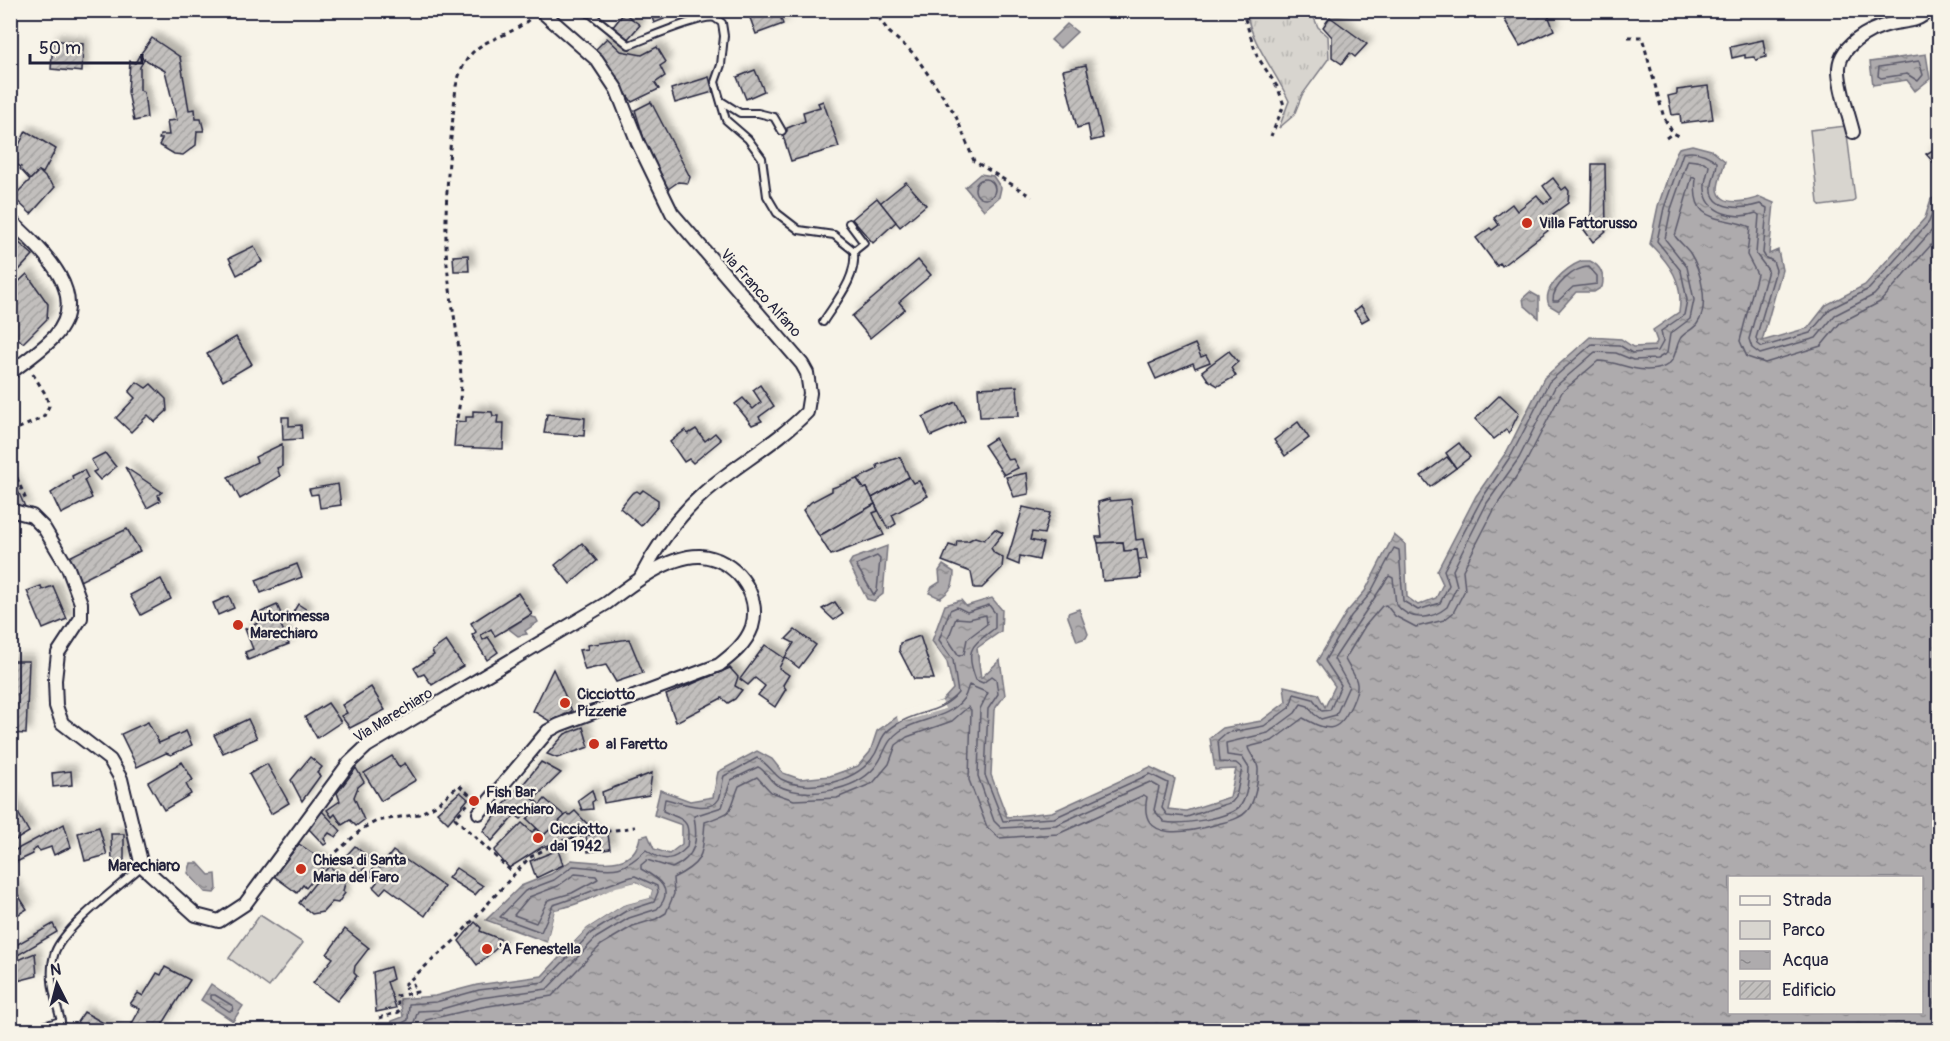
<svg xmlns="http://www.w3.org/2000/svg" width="1950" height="1041" viewBox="0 0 1950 1041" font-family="Pangolin,sans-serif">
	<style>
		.grass { fill: url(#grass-tufts); stroke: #7d7c85; stroke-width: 1.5 }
		.park { fill: #d8d5cf; stroke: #7d7c85; stroke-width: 1.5 }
		.water { fill: url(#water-ripples); stroke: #76747f; stroke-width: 1.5; fill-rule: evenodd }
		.pier { fill: #f7f3e8 }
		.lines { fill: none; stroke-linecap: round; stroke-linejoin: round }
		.shore { stroke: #5a5969; stroke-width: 1.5 }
		.building { fill: url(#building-hatch); stroke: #22223b; stroke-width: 1.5; filter: url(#shadow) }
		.lane-casing { stroke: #22223b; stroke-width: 10 }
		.street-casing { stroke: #22223b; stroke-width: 16 }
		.path { stroke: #22223b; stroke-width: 3; stroke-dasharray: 4.5 4.5; stroke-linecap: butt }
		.lane { stroke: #f7f3e8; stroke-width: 6 }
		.street { stroke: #f7f3e8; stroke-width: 12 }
		.poi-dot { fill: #c8321e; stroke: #f7f3e8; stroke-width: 2 }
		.labels { text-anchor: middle; stroke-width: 4.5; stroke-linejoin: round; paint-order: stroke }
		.poi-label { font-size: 15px; font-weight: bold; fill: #22223b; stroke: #f7f3e8; text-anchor: start }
		.street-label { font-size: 15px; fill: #22223b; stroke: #f7f3e8 }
		.neighbourhood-label { font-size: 16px; font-weight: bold; fill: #22223b; stroke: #f7f3e8 }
	</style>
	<defs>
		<pattern id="grass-tufts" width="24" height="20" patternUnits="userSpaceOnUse" patternTransform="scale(1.5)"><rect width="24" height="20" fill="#d8d5cf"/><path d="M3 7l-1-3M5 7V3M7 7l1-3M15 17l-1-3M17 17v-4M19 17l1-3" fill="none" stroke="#b9b7b3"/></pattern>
		<pattern id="water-ripples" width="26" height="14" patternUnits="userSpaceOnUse" patternTransform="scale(1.5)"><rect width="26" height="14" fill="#aeabad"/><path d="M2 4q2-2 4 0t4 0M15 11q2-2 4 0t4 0" fill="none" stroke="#8d8b8e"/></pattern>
		<pattern id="building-hatch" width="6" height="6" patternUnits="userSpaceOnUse" patternTransform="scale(1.5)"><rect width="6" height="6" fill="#c2bfbd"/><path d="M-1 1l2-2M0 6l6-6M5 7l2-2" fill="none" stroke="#a6a4a3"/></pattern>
		<filter id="shadow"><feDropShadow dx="5.5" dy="-5.5" stdDeviation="3" flood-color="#0004"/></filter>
	</defs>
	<rect width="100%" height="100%" fill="#f7f3e8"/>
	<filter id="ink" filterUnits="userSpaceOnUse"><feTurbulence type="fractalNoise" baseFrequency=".0167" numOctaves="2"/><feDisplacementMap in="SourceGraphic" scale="12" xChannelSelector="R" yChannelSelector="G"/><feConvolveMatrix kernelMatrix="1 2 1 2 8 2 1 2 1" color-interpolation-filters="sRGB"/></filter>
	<g filter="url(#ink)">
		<path class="grass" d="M1246,11H1311L1318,27L1328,36L1329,58L1302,95L1294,115L1279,128L1289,101C1275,70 1252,45 1246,11Z"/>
		<g class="park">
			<polygon points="1846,126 1855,199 1852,202 1821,206 1818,203 1810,130"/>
			<polygon points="260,915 303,943 269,987 229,958"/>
		</g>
		<g class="water">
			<polygon points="1067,24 1077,32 1060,48 1051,40"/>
			<polygon points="1926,54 1930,79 1915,91 1907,80 1873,85 1870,62"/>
			<path d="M1692,145L1711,150L1725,161C1723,170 1718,181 1718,189C1720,208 1749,201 1760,197L1774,203L1769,254L1778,250L1782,270L1762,341L1808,328L1826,305L1865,285L1925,218L1931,199L1939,196V1030H389L392,1021L403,1017L400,999L435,996L477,985L542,976L587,928L623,905L650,898L652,890L636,882C608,889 584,904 555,910L547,942L486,920L521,886L551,874L572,860C599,862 634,871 640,837L648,835L654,849L669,854L682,844V825L654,815L660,790L690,801L713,797L718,772L757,751L772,759L783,773L800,779L830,776L858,766L870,752L877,731L897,717L942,701L953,689L947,662L932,641L945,605L961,600L966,606L992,598L1002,610L1001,631L977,648L981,678L1000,660L1005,695L994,710L991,775L1007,817L1052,812L1150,767L1175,779L1168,809L1186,811L1230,797L1236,769L1215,770L1210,738L1223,728L1261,721L1286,702L1284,686L1318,694L1325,707L1335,686L1317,661L1346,613L1365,591L1394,535L1405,544L1407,597L1418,605L1436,598L1443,584L1437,571L1476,496L1507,451L1544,378L1590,337L1621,339L1633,347L1655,346L1657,341L1653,330L1679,312C1684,282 1670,264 1650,244L1658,206L1676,153L1679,148ZM1730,878H1922V1012H1730Z"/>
			<polygon points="980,174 993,176 1001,188 999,197 984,210 965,187"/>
			<path d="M1582,261H1590C1601,266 1605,276 1602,287L1594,292H1576L1559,311L1549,305C1541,288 1567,267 1582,261Z"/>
			<polygon points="1530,292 1539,297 1539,318 1524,305 1523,298"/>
			<polygon points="887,546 883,594 874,601 867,599 849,564 852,559"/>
			<path d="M943,565L954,572C954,585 951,591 940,598L929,593L932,587L940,582L939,571Z"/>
			<polygon points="1079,609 1088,634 1086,638 1077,641 1068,617 1068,613"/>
			<polygon points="528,616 536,618 538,622 525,631 527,634 518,636 509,629"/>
			<polygon points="191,863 198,863 209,875 216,874 217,889 214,893 205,892 188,873"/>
			<polygon points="211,984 243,1006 233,1021 201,1000"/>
		</g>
		<g class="pier">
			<polygon points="932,701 933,703 942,701 945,709 899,723 897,717 899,713"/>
			<polygon points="636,882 652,890 650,898 623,905 587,928 561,955 559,953 585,926 622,902 648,895 649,891 636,885 617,890 577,909 558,913 549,944 547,942 555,910 576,906 616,887"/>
		</g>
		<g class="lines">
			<g class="shore">
				<polygon points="1919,61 1923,75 1918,81 1907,74 1881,78 1878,76 1879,67"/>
				<circle cx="985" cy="189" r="10"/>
				<path d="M1589,267L1597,276V284L1573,287L1558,301H1553C1552,286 1575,267 1589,267Z"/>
				<polygon points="877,556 880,559 877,591 874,595 856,565"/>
				<polygon points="986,615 987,624 967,639 964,654 959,656 948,639 956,618 969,619"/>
				<polygon points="575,874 596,876 598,879 572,893 548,900 536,923 514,915 529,897 558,886"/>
				<polygon points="215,995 233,1006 232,1011 229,1011 211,999 211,995"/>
				<path d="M395,1030L397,1026L408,1020L409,1004L436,1002L479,990L544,982L591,933L626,911L654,902L658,892L657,886L635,876C607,883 581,897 553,905L541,932L500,917L525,891L554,880L573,866C610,868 617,877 646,850C662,862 673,862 687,847C691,819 685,821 663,811L665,799C677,801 710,815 719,799C722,792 722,782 724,776L757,758C768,763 772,773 781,779C808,793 853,782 871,760C884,744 875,738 897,724C919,710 940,714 958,693L953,660L939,640L950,610L957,607L967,612L989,605L995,613V628C972,646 964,648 976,680L983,683L992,676L996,679L998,694L988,709L985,775L1003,821L1054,818L1150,774L1168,783L1162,808L1167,815L1187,817L1232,802L1236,797L1242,768L1236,763L1220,762L1218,740L1226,733L1264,726L1290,707L1294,694L1313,699L1322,711L1330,710L1341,685L1325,660L1351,616L1370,594L1394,548L1399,550L1403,601L1418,610L1440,603L1449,585L1444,570L1481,500L1512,454L1549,382L1592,344L1619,345L1632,353L1658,351L1663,342L1661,331L1684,315L1687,300L1681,271L1657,241L1664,208L1683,153C1696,150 1707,154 1717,162C1717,170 1713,177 1712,185C1709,212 1745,209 1760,204L1767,208L1763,253L1766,258L1773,261L1776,270L1756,338L1758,344L1762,347L1810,333L1830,309L1869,289L1929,222L1935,205L1940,202"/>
				<path d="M405,1030L413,1025L418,1011L438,1010L480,998L547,989L596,938L629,918L657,909C676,890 658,878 641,869V865L647,860L672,868C697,857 698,839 694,816L722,807L731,780L758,767C766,770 769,781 777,785C805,800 855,791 875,767C886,754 884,742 900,731C921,717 948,720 964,698C967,694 967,689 969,685L988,693L980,709L978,776L994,821L1001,828L1056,825L1150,782L1159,787L1154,810L1164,822C1181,825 1230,819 1241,805C1247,797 1249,778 1249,768L1242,757L1227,755L1226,743L1268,733L1295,713L1301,704L1308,706L1314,714L1321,719L1336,715L1349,686L1334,659L1389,576L1393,578L1396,604C1409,621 1430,621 1447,607L1457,586L1453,570L1487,503L1519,458L1555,387L1595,352L1616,353L1633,360L1657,359L1667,353L1670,334L1690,319L1694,300L1687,267L1665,239L1671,209L1688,160L1704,162L1709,166C1708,173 1704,181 1705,189C1706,214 1737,220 1756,213L1759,215L1756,254L1768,270L1749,339L1752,348L1760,354L1816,338L1835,315L1874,295L1935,227L1940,216"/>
				<path d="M420,1030L426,1020L482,1007L552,996L601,945L633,926L656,919L666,913L674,894L673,878C705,862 702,855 705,822C736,810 727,816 739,786L757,777L771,792L794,800L837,798L873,783L889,764L896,745L907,737L952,721L968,707L971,710L969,780L987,827L999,838L1058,834L1144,795L1147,797C1137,845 1191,832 1218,824C1228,821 1240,819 1247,811C1255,802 1258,782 1258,771C1259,760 1249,755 1248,747L1272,741L1303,718C1326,730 1337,736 1351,706C1354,699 1358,692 1357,684C1356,674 1348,667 1345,659L1365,626L1382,606L1386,605L1395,616L1416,627L1444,620L1453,613L1465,590L1463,570L1495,508L1526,462L1562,392L1598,361C1620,361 1636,375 1661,368C1677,363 1674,350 1680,339C1683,333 1693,330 1697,324C1710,306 1701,270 1690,253C1686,247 1679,242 1675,236L1692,177L1696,179C1690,227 1725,215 1750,227L1747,255L1757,274L1740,341L1747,357L1765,363L1821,346L1840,323L1880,302L1940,235"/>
			</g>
		</g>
		<g class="building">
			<polygon points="661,10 664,19 654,23 650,12"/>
			<polygon points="747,10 778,10 783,24 756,34"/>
			<polygon points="1520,10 1546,10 1554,30 1520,46 1503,17"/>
			<polygon points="624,13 640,25 627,40 612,28"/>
			<polygon points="1330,17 1367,44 1355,57 1350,53 1342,64 1332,57 1332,37 1323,27"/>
			<polygon points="152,38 180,57 189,110 195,109 196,119 201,119 204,131 197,131 196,145 183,155 174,154 159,145 162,139 159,139 160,135 169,135 167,121 177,120 165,71 139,56"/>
			<polygon points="607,38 621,51 642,55 657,47 666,62 660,66 665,76 655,83 659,89 632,102 595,50"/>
			<polygon points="53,40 83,44 82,72 51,69"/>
			<polygon points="1763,40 1766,57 1756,60 1754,57 1745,58 1745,55 1732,58 1730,47"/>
			<polygon points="139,56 144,60 140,67 140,90 144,92 147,118 134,121 128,92 130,61 135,63"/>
			<polygon points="1086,65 1103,138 1091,141 1088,125 1077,128 1063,70"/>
			<polygon points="755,70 764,91 746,99 737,77"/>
			<polygon points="709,77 713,92 675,103 671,89"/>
			<polygon points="1708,86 1713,119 1681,123 1680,114 1672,115 1668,96 1677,94 1677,90"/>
			<polygon points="823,101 839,147 791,161 782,133 787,131 787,128 805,121 803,112 820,107 818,103"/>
			<polygon points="651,102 690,177 688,183 678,182 668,189 645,142 635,110"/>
			<polygon points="26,131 56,149 43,173 39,171 30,180 20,169 21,167 11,161"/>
			<polygon points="1940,146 1940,170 1926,154"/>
			<polygon points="1592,164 1605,164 1606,231 1593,242 1582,227 1591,218"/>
			<polygon points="39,171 55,187 31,214 13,197"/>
			<polygon points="1553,178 1562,190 1566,187 1569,191 1568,203 1553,214 1559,222 1502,266 1500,263 1497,266 1476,238 1490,228 1492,230 1499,225 1494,218 1512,204 1517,211 1537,195 1544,204 1552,198 1543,186"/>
			<polygon points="906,182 926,205 900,227 880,203"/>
			<polygon points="877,198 896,222 873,243 852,219"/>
			<polygon points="10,235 33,255 10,280"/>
			<polygon points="254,246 262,262 237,275 229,258"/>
			<polygon points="468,255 469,271 454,271 453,256"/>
			<polygon points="918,260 931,275 899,302 905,309 870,338 852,316"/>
			<polygon points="27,274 48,304 47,319 23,343 10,331 10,323 14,319 10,314 10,290"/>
			<polygon points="1361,306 1369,318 1362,322 1354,311"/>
			<polygon points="236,337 252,364 223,381 207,354"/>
			<polygon points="1195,344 1201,357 1206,355 1210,362 1195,368 1193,363 1156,379 1149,364"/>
			<polygon points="1229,351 1238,362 1231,368 1236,376 1218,386 1208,380 1202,371"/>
			<polygon points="137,382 146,388 151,384 166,399 167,411 155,422 148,415 131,432 116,418 135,398 129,392"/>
			<polygon points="760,385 774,406 759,417 762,421 752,425 735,404 743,398 753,409 761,402 753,390"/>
			<polygon points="1017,386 1019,416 980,417 978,388"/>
			<polygon points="1500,395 1519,413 1509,433 1506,430 1494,439 1475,419"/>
			<polygon points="956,402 965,421 931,436 923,417"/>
			<polygon points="473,411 492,412 493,416 498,416 497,423 504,423 503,449 454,447 456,421 466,422 466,417 473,417"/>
			<polygon points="547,414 585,418 584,436 544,433"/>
			<polygon points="282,417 289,417 289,426 301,425 302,439 283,440"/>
			<polygon points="1298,422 1309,438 1285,456 1274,440"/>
			<polygon points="696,429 705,441 715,433 721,440 693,463 689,459 684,462 670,442 685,430 688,434"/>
			<polygon points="995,438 1008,460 1013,459 1018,468 1004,475 984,445"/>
			<polygon points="1459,443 1470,457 1456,468 1446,453"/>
			<polygon points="282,444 282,466 277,468 280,476 240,499 228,477 257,462 255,457"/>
			<polygon points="105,453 116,467 100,480 93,472 97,470 91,460"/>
			<polygon points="900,457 909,477 872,498 867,488 864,489 857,479 878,469 877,465"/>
			<polygon points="1447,457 1456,468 1430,487 1421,476"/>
			<polygon points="125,467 162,492 158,495 160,501 147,508"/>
			<polygon points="84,470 88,478 84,480 92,498 61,514 51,493 73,479 72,476"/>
			<polygon points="10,473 26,509 12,505"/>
			<polygon points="1027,473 1029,494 1014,497 1006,477"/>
			<polygon points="909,477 913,483 919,481 928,496 892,515 896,524 888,529 872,498"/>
			<polygon points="857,479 864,489 867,488 875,504 819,536 803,510 811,502 832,491 832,488"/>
			<polygon points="338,484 341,505 320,508 318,494 311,495 309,489"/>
			<polygon points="643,490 658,500 658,506 641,526 620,508 632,493 637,491 640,493"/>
			<polygon points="1109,499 1110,501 1131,499 1136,540 1143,539 1147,559 1138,559 1137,550 1124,551 1123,542 1098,543 1096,537 1102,537 1098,502"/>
			<polygon points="875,504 878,511 873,513 884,535 831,555 819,536"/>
			<polygon points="1023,507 1050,513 1044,534 1032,532 1030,540 1043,543 1039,560 1020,556 1019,565 1007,560"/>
			<polygon points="127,529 140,551 80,581 69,557"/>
			<polygon points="995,529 1003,533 991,548 994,553 1003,558 1002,568 982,588 974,588 971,572 942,561 949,545 956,547 957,541 968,541 975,537 984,540"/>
			<polygon points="1123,542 1124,551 1137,550 1141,578 1103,581 1098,543"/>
			<polygon points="582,543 597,561 570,584 555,565"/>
			<polygon points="297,564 302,577 261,593 256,580"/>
			<polygon points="161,579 171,599 141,615 130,595"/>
			<polygon points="41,586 42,590 53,586 67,619 43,629 27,591"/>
			<polygon points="518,593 532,614 495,636 491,629 481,635 483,640 488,637 498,652 487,660 472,635 476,632 471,623"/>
			<polygon points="229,596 234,608 218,615 213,603"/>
			<polygon points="835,602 843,614 834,620 822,609"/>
			<polygon points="298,604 307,610 302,619 292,614"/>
			<polygon points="277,605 282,616 278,618 289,644 248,660 245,652 253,649 245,629 260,622 257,614"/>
			<polygon points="795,630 816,645 799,668 785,657 794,643 786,639"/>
			<polygon points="920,636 934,679 914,679 899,650 900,643"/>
			<polygon points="629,639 643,673 616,682 606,665 585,670 579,650 588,649 587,645"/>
			<polygon points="446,641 463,666 432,685 424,674 419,676 414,668 434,655 432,651"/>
			<polygon points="765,645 784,658 779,668 789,675 783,685 786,689 775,707 758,695 765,686 755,678 748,685 740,679"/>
			<polygon points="10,661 29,661 26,734 10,733"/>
			<polygon points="730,668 738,677 735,686 742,690 735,699 728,703 722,698 676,722 666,695"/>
			<polygon points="553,669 572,711 551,722 533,711"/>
			<polygon points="371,687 385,710 350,728 341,716 347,713 342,705"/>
			<polygon points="328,703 341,722 317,738 305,717"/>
			<polygon points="248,719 257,738 223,753 214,735"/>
			<polygon points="148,722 159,743 186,731 192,745 171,755 166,753 137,767 121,734"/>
			<polygon points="583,727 589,747 557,758 547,754 565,734"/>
			<polygon points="392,756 399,767 405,763 416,780 381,801 364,773"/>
			<polygon points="310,757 322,767 317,773 320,776 302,801 291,780"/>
			<polygon points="182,762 193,780 186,784 191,794 164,810 148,782"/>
			<polygon points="541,762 561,773 534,799 521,787"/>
			<polygon points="267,764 289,803 271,814 249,774"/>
			<polygon points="356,768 364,782 358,787 354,797 364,820 356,826 350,820 342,825 335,814 332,817 327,810 340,801 337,793"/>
			<polygon points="71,771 72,785 53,787 52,773"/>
			<polygon points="652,773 649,795 604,803 602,792"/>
			<polygon points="519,786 538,803 521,819 515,815 492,841 483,831"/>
			<polygon points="592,790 595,800 592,802 593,809 582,810 578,800"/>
			<polygon points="460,792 468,799 448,823 437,812"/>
			<polygon points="10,799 29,832 11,843 10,841"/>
			<polygon points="545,799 565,816 544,835 527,819"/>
			<polygon points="322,811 341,831 336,837 329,833 324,839 327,843 324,845 308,828"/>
			<polygon points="575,811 594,831 542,847 509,868 494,851 522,823 532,832 536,829 544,835 567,814 570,815"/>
			<polygon points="64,824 71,847 54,855 51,847 40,851 37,848 32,851 33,854 10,865 10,853"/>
			<polygon points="99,827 107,855 85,861 78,833"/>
			<polygon points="111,834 124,834 124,862 112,862"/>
			<polygon points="608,834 610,849 588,852 586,835"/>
			<polygon points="299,844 327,863 306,888 303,885 297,893 274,876"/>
			<polygon points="355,846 372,861 360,872 344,858"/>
			<polygon points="558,850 563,865 536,878 530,861"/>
			<polygon points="393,851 444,887 425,916 386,887 380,894 373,887 377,882 369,874 376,865 380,868"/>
			<polygon points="329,866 346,879 343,891 345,893 338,903 332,902 323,912 312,914 299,903"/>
			<polygon points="456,868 483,886 475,895 448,878"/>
			<polygon points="10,882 27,909 19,914 10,912"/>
			<polygon points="475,922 481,928 480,931 505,941 477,965 459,941"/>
			<polygon points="53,924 57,932 18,955 14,946"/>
			<polygon points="345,929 369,948 355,966 354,973 357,976 337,1001 313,983 333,958 327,954"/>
			<polygon points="35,953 37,976 17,981 11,963"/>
			<polygon points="165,967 190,980 159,1030 132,1030 129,1029 140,1009 130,1004 138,993 143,996 157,973 161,975"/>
			<polygon points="390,967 393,979 387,982 396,1008 376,1012 373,972"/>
			<polygon points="84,1012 116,1030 87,1030 77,1022"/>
		</g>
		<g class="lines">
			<defs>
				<g id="lane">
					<path d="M581,10L592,15L629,45C646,39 702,14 715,18L722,23L724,36L721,65L715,82L726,120L748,139L762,158L767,196L777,213L799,230L834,235L854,251L864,243L849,223"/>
					<polyline points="721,101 740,113 758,113 774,117 782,131"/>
					<path d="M823,322C837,300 857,278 854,251"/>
					<path d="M28,1030L61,1021C55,999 47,975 55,952C65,926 120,886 142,866"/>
				</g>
				<g id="street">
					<path d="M540,10L597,60L617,90L638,143L672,213L802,364L807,373L810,393L807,412C777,443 737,464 705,492C678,516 657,545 641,577"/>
					<path d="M1853,132C1848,112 1840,91 1839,72C1837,46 1870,29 1890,24C1906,20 1917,23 1929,10"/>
					<path d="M10,220C41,249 93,295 54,337C42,350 25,361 10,373"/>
					<path d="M10,510L32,516L44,528L68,568L81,603V618L58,653L55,680L56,706L62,723L110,760L121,779L142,866L196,915L219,921L245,904L349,763L367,746L607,603C630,585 669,555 700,556C734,558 762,593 752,627C746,644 732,655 719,665L559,725L548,731L479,813"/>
				</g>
			</defs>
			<use href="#lane" class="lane-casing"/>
			<use href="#street" class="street-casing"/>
			<g class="path">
				<polyline points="873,10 889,32 914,54 934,83 955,114 974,161 1032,197"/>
				<polyline points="1242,10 1257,56 1278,88 1284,105 1271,136"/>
				<polyline points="1628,37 1642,37 1664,118 1673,133 1681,137"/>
				<polyline points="1666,138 1673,133"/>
				<path d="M457,418C470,360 446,301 446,242C445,190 451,138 456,86C470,32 498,47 532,17"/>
				<polyline points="10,432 43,418 49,406 46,395 31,371"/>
				<polyline points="10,461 26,500"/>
				<polyline points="330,858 363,828 377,821 419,814 436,805 459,785 473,798 455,818 514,874"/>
				<polyline points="379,1018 399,1012 397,996 417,992 413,984 404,989 403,986 454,941 529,858 558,842 596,833 635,827"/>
			</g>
			<use href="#lane" class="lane"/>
			<use href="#street" class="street"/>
		</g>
	</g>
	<g class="poi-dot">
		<circle cx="1527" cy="223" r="6"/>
		<circle cx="238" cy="625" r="6"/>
		<circle cx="565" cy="703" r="6"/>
		<circle cx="594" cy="744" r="6"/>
		<circle cx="474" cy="801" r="6"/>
		<circle cx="538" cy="838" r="6"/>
		<circle cx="301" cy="869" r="6"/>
		<circle cx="487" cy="949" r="6"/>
	</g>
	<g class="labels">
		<g class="poi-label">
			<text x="1539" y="228">Villa Fattorusso</text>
			<text x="250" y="621">Autorimessa<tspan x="250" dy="17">Marechiaro</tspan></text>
			<text x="577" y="699">Cicciotto<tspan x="577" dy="17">Pizzerie</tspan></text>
			<text x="606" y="749">al Faretto</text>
			<text x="486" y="797">Fish Bar<tspan x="486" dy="17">Marechiaro</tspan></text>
			<text x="550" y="834">Cicciotto<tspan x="550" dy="17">dal 1942</tspan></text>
			<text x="313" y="865">Chiesa di Santa<tspan x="313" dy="17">Maria del Faro</tspan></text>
			<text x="499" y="954">'A Fenestella</text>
		</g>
		<g class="street-label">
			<text transform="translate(761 293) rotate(48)" y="5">Via Franco Alfano</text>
			<text transform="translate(393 715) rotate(-32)" y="5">Via Marechiaro</text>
		</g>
		<g class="neighbourhood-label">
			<text x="144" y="871">Marechiaro</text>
		</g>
	</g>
	<rect width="1950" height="1041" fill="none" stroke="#f7f3e8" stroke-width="36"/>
	<rect x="18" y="18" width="1914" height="1005" fill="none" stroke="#22223b" stroke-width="2" filter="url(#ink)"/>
	<rect x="1728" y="876" width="195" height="138" fill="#f7f3e8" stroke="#a29fa3" stroke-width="1.5"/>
	<rect x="1740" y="896" width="30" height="9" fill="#f7f3e8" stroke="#a29fa3" stroke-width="1.5"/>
	<text x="1782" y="906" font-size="18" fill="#22223b">Strada</text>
	<rect x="1740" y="921" width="30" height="18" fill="#d8d5cf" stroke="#a29fa3" stroke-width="1.5"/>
	<text x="1782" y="936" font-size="18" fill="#22223b">Parco</text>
	<rect x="1740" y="951" width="30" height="18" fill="url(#water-ripples)" stroke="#a29fa3" stroke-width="1.5"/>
	<text x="1782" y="966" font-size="18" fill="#22223b">Acqua</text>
	<rect x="1740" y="981" width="30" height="18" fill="url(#building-hatch)" stroke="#a29fa3" stroke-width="1.5"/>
	<text x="1782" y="996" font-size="18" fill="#22223b">Edificio</text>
	<g transform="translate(57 984) rotate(354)" stroke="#f7f3e8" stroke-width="4.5" paint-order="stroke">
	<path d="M0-4.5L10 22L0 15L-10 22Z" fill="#22223b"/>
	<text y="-9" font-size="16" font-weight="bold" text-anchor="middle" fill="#22223b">N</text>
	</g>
	<path d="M30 54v9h112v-9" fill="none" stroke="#22223b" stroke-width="3"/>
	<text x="39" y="54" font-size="18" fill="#22223b" stroke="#f7f3e8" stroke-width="4.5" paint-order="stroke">50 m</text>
</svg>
